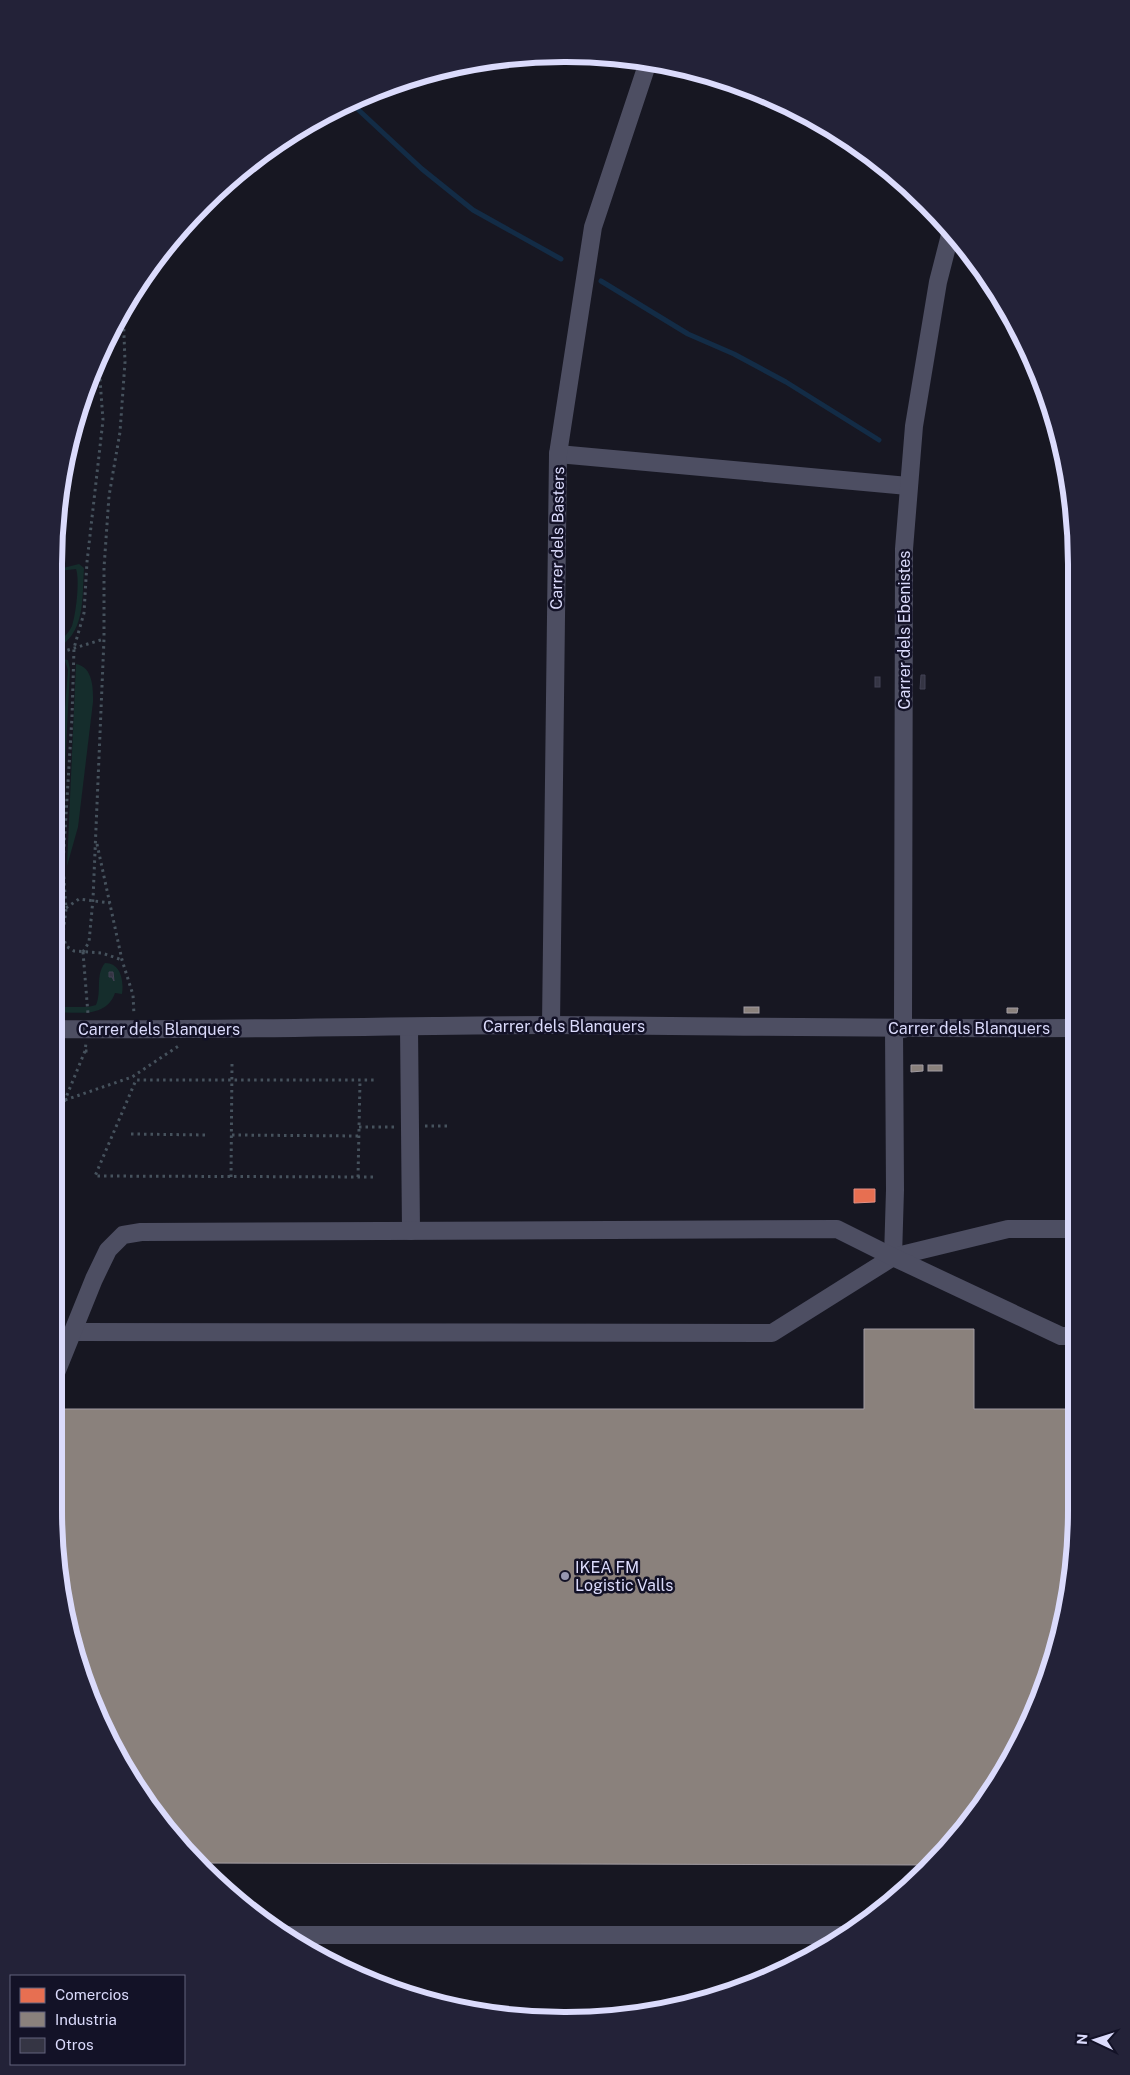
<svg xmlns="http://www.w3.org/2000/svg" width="1130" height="2075" viewBox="0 0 1130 2075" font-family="'Public Sans',sans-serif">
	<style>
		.green { fill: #152d2c }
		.shops { fill: #e76f51; stroke: #e38f84 }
		.industry { fill: #8a817c; stroke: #a29ca2 }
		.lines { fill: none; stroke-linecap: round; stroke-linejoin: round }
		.stream { stroke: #132c46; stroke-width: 5 }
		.building { fill: #353544; stroke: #434255 }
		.path { stroke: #46525d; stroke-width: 3; stroke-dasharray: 2.5 4; stroke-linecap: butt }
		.minor { stroke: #4d4e62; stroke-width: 18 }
		.poi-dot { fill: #9696b0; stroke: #131227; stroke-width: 2 }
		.labels { text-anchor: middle; stroke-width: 5; stroke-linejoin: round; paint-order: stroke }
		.street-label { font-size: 16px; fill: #dbdbfc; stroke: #131227 }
		.poi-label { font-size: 16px; fill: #dbdbfc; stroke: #131227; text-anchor: start }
		.rim { fill: none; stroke: #dbdbfc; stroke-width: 6 }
	</style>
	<rect width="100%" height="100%" fill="#171722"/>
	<g class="green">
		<path d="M79,564L84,568C82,597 86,635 55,649L60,644H55V642C63,639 68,634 72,626C76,614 80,580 76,569L59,571V569Z"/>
		<polygon points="55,658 68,660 70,669 60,869 54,925 55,833 68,670 65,661 55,664"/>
		<path d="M76,664C93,667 93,688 93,702L78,827L67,866Z"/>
		<path d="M54,944C64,962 47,992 60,1007H88L96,1005C102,992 95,975 105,963C121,963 124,981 122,994L115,993C106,1019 76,1012 54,1012Z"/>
	</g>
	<polygon class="shops" points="854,1189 875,1189 875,1202 854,1203"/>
	<g class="industry">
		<rect x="744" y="1007" width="15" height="6"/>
		<polygon points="1007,1008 1018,1008 1017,1013 1007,1013"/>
		<polygon points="911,1065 923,1065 923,1071 911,1072"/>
		<rect x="928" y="1065" width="14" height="6"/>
		<polygon points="864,1329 974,1329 974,1409 1075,1409 1075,1543 1059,1643 1008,1765 970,1821 930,1865 199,1863 160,1821 122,1765 81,1675 64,1609 54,1510 54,1409 864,1409"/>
	</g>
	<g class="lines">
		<g class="stream">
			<polyline points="350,102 422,169 473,210 561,259"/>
			<polyline points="601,281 688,334 734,354 786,382 879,440"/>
		</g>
	</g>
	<g class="building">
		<polygon points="921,675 925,675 925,689 920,689"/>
		<rect x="875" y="677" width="5" height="10"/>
		<polygon points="109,972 113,972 114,981 112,977 109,977"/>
	</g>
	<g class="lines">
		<g class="path">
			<polyline points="99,366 103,420 87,562 84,613 74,648 72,717 63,864 66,909 63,935 66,946 74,951 102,953 122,960"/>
			<polyline points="55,654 104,639"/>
			<polyline points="97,844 122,960 133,995 134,1015"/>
			<polyline points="66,908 79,899 110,903"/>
			<polyline points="83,952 89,942 93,899 104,639 104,568 109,496 120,432 125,362 123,308"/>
			<polyline points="83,952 88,1014"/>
			<polyline points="54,970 62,937"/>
			<polyline points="85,1051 91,1051"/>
			<polyline points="65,1100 132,1077 180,1045"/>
			<polyline points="54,1118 65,1100 85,1051 86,1043"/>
			<polyline points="425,1126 447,1126"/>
			<polyline points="359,1127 395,1127"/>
			<polyline points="131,1134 207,1135"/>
			<polyline points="232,1135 359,1136"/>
			<polyline points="231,1177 232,1063"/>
			<polyline points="358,1177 360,1081"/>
			<polyline points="373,1177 95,1176 136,1080 376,1080"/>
		</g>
		<g class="minor">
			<polyline points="558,454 908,486"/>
			<polyline points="551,1025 558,454 593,227 648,62"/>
			<polyline points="409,1027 411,1231"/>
			<path d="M54,1029C220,1031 385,1025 551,1025C725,1026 899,1029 1074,1028"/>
			<polyline points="903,1029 904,549 914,426 938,282 950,235"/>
			<polyline points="893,1257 895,1190 894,1029"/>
			<polyline points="74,1332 772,1333 893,1257 1008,1229 1074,1229"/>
			<polyline points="54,1378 94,1279 108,1250 123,1235 141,1232 837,1229 893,1257 1061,1336 1075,1336"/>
			<polyline points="281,1935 849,1935"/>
		</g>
	</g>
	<circle class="poi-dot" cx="565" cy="1576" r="5"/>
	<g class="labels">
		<g class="street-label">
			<text transform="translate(557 538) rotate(-89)" y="6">Carrer dels Basters</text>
			<text transform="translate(904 630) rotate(-90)" y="6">Carrer dels Ebenistes</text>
			<text x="564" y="1032">Carrer dels Blanquers</text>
			<text x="969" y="1034">Carrer dels Blanquers</text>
			<text x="159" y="1035">Carrer dels Blanquers</text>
		</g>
		<g class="poi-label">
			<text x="575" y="1573">IKEA FM<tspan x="575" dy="18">Logistic Valls</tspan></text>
		</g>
	</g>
	<path d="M0 0H1130V2075H0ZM564 62H566A502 502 0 0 1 1068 564V1510A502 502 0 0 1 566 2012H564A502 502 0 0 1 62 1510V564A502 502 0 0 1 564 62Z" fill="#232238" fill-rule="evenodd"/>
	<path class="rim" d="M564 62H566A502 502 0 0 1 1068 564V1510A502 502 0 0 1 566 2012H564A502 502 0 0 1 62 1510V564A502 502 0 0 1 564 62Z"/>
	<rect x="10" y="1975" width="175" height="90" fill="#131227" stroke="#63627c"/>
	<rect x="20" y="1988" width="25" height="15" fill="#e76f51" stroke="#63627c"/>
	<text x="55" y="2000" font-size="15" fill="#dbdbfc">Comercios</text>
	<rect x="20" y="2012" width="25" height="15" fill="#8a817c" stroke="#63627c"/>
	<text x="55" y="2025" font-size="15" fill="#dbdbfc">Industria</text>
	<rect x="20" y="2038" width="25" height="15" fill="#353544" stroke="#63627c"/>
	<text x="55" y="2050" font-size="15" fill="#dbdbfc">Otros</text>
	<g transform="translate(1095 2040) rotate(274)" stroke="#131227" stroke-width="4" paint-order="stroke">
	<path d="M0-4L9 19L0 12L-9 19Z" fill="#dbdbfc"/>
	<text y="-8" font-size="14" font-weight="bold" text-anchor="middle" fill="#dbdbfc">N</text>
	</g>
</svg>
